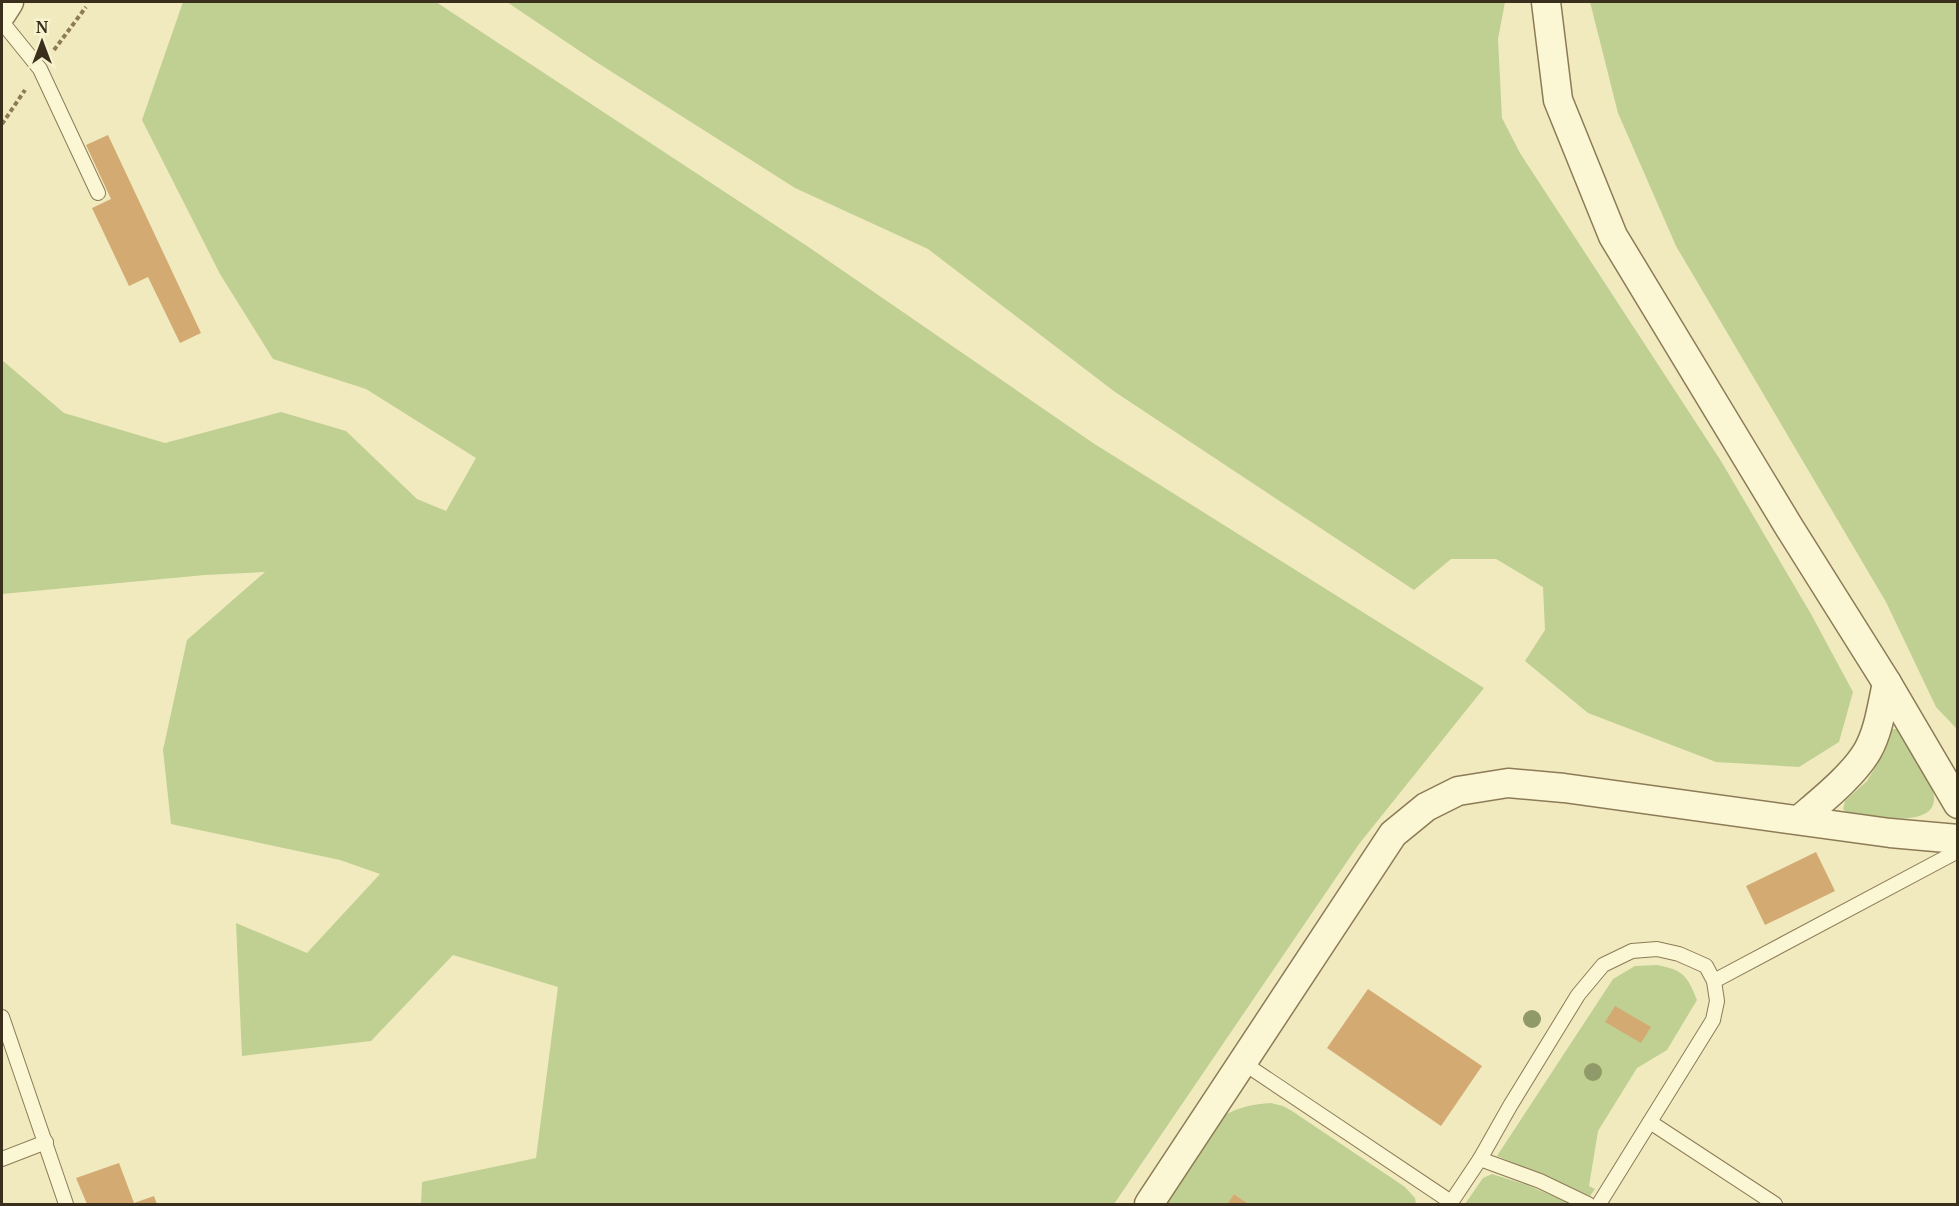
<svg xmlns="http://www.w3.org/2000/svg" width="1959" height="1206" viewBox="0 0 1959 1206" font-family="'Noto Serif',serif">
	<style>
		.green { fill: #bfd092 }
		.building { fill: #d3aa72 }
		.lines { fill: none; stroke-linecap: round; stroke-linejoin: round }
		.lane-casing { stroke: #8c7b56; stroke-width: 16 }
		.street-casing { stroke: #8c7b56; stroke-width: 31 }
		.path { stroke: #8c7b56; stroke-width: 4; stroke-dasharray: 4.5 3; stroke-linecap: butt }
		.lane { stroke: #fbf6d3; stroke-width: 14 }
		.street { stroke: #fbf6d3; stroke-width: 28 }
		.tree { fill: #909a68 }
	</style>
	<rect width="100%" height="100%" fill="#f1eabf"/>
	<g class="green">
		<polygon points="183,2 436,2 807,246 1093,443 1484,688 1359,844 1114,1204 421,1204 422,1182 536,1158 558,987 453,955 371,1041 242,1056 236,923 307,953 380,874 340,860 171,824 163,750 187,640 265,572 205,575 2,594 2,360 64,413 165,443 281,412 346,431 417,499 446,511 476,458 366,389 273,359 220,274 142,120"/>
		<polygon points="507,2 1505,2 1498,39 1502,118 1520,153 1721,461 1811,614 1853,692 1839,742 1799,767 1716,762 1588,713 1525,661 1545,630 1543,587 1496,559 1451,559 1414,590 1115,392 928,249 795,188 593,60"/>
		<polygon points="1590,2 1957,2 1957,729 1936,707 1886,602 1676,246 1618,113"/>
		<path d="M1893,729H1898L1902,734L1932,788C1948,834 1867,815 1846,812L1843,809L1845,801L1867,781L1884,753L1890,733Z"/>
		<path d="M1657,965C1683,970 1687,975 1697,1000L1667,1050L1637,1068L1598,1131L1589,1186L1595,1189L1590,1196L1497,1156L1613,979L1635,966Z"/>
		<path d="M1271,1103L1283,1106L1292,1111L1405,1187L1415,1198L1416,1204H1249L1234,1194L1227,1204H1162L1223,1116C1239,1107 1253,1104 1271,1103Z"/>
		<polygon points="1492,1174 1527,1185 1572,1204 1465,1204 1483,1178"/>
	</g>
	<g class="building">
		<polygon points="108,135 201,333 180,343 148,277 129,286 92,208 111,199 86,145"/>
		<polygon points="1816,852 1835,891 1765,925 1746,886"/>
		<polygon points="1368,989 1482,1066 1441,1126 1327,1048"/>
		<polygon points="1615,1006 1651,1027 1641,1043 1605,1022"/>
		<polygon points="119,1163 134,1203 154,1196 157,1204 87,1204 76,1178"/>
		<polygon points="1234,1194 1249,1204 1227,1204"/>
	</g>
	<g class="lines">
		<defs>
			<g id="lane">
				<polyline points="2,22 40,69 98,193"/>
				<polyline points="2,1017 66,1204"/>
				<polyline points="1242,1062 1451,1202"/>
				<polyline points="1650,1122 1775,1204"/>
				<polyline points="2,1159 46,1142"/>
				<polyline points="1480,1159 1540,1181 1588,1204"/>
				<polyline points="1450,1204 1480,1159 1510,1106 1578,995 1603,965 1632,951 1657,949 1679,954 1706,966 1714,981"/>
				<polyline points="1599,1204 1713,1020 1717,1001 1714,981 1958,851"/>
			</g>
			<g id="street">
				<polyline points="1546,2 1558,100 1613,236 1789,527 1887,683 1958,804"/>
				<polyline points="2,13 9,2"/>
				<path d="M1799,820C1821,801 1854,775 1868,750C1879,730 1882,705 1887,683"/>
				<polyline points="1149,1204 1393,834 1426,807 1458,791 1508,783 1564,788 1890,833 1958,839"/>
			</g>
		</defs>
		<use href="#lane" class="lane-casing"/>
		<use href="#street" class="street-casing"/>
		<g class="path">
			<polyline points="54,50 86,7"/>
			<polyline points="2,124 25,90"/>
		</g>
		<use href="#lane" class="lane"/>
		<use href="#street" class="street"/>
	</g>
	<g class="tree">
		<circle cx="1532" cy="1019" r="9"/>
		<circle cx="1593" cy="1072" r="9"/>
	</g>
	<rect width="1959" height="1206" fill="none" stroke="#3a2f1c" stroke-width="6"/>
	<g transform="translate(42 42)" stroke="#f8f3cf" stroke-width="4.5" paint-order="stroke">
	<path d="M0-4.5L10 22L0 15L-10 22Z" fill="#3a2f1c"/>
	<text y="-9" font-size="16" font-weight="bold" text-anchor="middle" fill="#3a2f1c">N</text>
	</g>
</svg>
